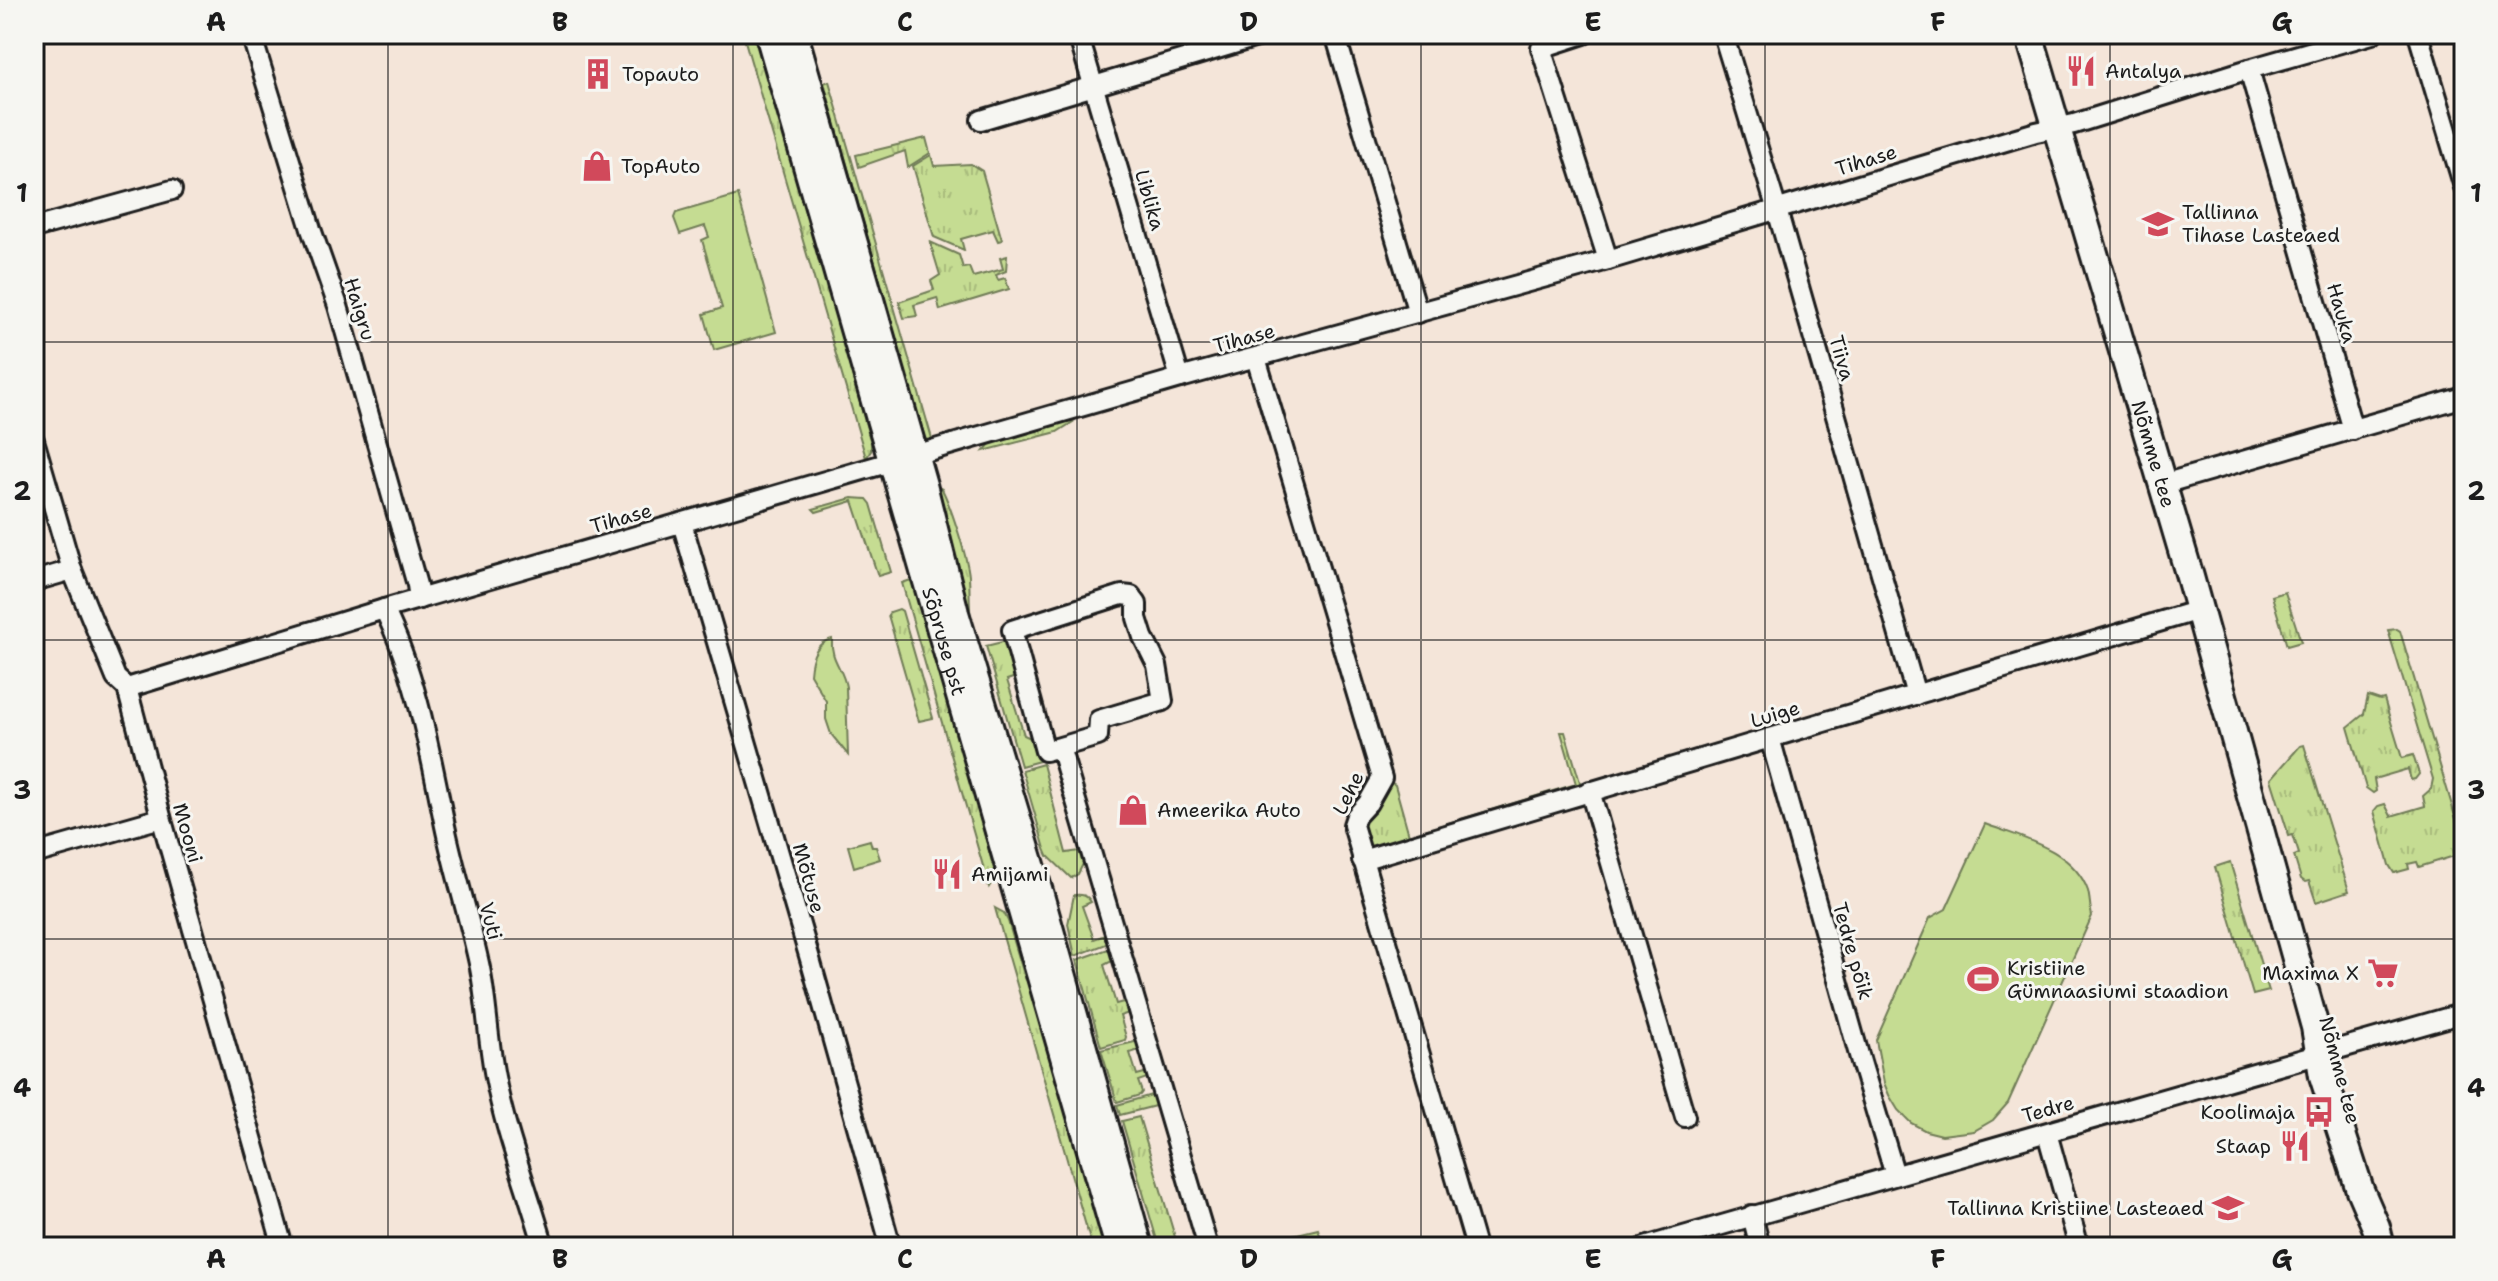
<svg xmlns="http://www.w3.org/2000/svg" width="2498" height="1281" viewBox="0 0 2498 1281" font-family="'Shantell Sans',sans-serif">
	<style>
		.grass { fill: url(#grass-tufts); stroke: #707c57; stroke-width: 2 }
		.green { fill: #c5dc92; stroke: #707c57; stroke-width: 2 }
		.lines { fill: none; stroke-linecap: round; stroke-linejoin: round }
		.street-casing { stroke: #1c1c1c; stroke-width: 24 }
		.secondary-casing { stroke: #1c1c1c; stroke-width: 32 }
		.street { stroke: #f6f6f2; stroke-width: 18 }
		.secondary { stroke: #f6f6f2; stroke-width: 26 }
		.grid { fill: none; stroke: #1c1c1c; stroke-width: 2; stroke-opacity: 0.55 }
		.labels { text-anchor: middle; stroke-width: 6; stroke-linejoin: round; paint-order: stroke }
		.poi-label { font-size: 20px; fill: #1c1c1c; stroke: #f6f6f2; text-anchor: start }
		.street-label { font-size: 20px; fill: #1c1c1c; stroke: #f6f6f2 }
		.neatline { fill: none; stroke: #1c1c1c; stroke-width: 3 }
		.grid-label { font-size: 26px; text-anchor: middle; font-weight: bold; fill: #1c1c1c }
	</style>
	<defs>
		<pattern id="grass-tufts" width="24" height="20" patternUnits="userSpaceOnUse" patternTransform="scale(2)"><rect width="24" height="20" fill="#c5dc92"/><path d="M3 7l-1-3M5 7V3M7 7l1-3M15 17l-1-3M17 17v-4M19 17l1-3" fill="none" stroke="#a9bc7d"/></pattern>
	</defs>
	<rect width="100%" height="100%" fill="#f4e5d9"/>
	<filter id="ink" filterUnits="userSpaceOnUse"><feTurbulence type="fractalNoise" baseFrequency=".0125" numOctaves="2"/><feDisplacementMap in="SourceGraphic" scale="16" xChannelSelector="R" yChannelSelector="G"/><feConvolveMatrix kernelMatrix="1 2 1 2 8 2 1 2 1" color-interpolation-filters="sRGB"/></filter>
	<g filter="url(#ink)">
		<g class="grass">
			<polygon points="743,34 757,34 871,443 871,451 866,458"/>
			<polygon points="829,81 933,442 925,439 920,423 824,83"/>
			<polygon points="926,138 930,153 908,167 905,151 859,167 856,155"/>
			<polygon points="931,155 934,166 971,164 982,171 1002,240 998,241 993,230 961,239 964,250 934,237 913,166"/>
			<polygon points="930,242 959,255 963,268 969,267 973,277 1003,269 1000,258 1007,256 1006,271 996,275 998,280 1005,278 1009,289 940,310 937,298 914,305 917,316 904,318 899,302 934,290 931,281 940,275"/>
			<polygon points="1065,419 1073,422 1057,432 984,451 990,444"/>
			<path d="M938,487L942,489C951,507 967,556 969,576C970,591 969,606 971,621L1013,764L997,729Z"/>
			<polygon points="852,498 867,499 871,504 891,572 878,576 853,501 816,512 813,509"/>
			<path d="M911,580C951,673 966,773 994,869V879L989,887L902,583Z"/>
			<polygon points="2285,592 2301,642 2287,646 2272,596"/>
			<polygon points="899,609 902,611 933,718 919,721 918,718 888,615 890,612"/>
			<polygon points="2397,629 2400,631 2464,846 2464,853 2419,867 2417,862 2408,864 2409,869 2394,873 2389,865 2374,811 2378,806 2385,804 2391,816 2425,806 2423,796 2431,789 2433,779 2388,630"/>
			<polygon points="1010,640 1019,676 1007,680 1024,735 1037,741 1043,760 1021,766 986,646"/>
			<polygon points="2368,696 2380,700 2384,699 2402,758 2413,755 2419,774 2415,779 2411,780 2408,769 2374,779 2376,791 2373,793 2366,788 2348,727 2364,714"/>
			<polygon points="1561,732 1565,732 1580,782 1579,787 1369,852 1359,826 1386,779 1395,785 1409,835 1576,784"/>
			<polygon points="2304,745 2349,891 2316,902 2309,881 2305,882 2301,879 2294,856 2299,854 2293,835 2289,836 2271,779 2300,746"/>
			<polygon points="1043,764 1066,853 1079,851 1083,864 1078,874 1071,878 1048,856 1045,849 1022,770"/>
			<polygon points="2230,862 2269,991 2253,995 2215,867"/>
			<path d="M1074,895C1082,894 1087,895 1091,902L1082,906L1094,939L1105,935L1109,943L1075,956L1068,924Z"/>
			<polygon points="995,908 1004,913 1008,921 1025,978 1038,998 1110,1247 1092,1247"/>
			<polygon points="1111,948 1114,960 1104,965 1116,1004 1127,1001 1132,1012 1120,1016 1126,1037 1125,1040 1101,1047 1077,960"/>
			<polygon points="1143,1040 1145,1048 1130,1053 1137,1075 1148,1072 1150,1077 1138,1081 1142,1092 1140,1095 1117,1102 1101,1050"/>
			<polygon points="1155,1094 1157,1105 1155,1106 1120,1115 1117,1105"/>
			<polygon points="1139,1117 1178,1247 1159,1247 1122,1121"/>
			<polygon points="1318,1229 1324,1247 1244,1247"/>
		</g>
		<g class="green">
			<polygon points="738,195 776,332 714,350 704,314 722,308 702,240 709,237 705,226 680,234 674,218 676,213"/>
			<path d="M832,639C830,660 843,668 846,687L848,755L831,734L826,719V701L810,674C811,659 816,642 832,639Z"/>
			<path d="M1985,824C2022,838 2073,849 2088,891C2090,899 2090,908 2092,916L2008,1103L1993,1120L1974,1131L1942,1135L1926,1131L1911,1123L1898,1110L1889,1095L1884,1083L1876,1040L1930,918L1946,909Z"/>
			<polygon points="870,840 872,847 876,847 880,859 854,867 848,846"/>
		</g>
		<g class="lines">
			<defs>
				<g id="street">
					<polyline points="251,34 311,229 338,306 417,585 419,599"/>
					<polyline points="1078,34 1180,378"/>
					<polyline points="1335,34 1418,313"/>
					<polyline points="1584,34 1541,48 1608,260"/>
					<polyline points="1723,34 1777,210 1916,695"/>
					<polyline points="2418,34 2464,187"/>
					<polyline points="2249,69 2353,430"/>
					<polyline points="981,120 1267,34"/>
					<polyline points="34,228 172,190"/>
					<polyline points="1256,358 1382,778 1368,803 1356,816 1353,825 1476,1247"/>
					<polyline points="34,440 72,570 116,678 127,688 163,824 283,1247"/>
					<polyline points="2163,484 2464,397"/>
					<polyline points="682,523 810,959 891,1247"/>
					<polyline points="34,581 72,570"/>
					<path d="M384,609C417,676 430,753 445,826C455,874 470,920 480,968C487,1004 488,1041 495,1077C506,1135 528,1190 544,1247"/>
					<polyline points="127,688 384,609 1180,378 1608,260 2036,132 2074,124 2249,69 2372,34"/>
					<polyline points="1770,738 1861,1062 1895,1175"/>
					<polyline points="1060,747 1045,751 1012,630 1122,595 1131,596 1137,604 1137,618 1143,637 1157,665 1163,701 1099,720 1098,736 1060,747 1208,1247"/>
					<polyline points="1590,791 1685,1117"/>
					<polyline points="34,854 161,818"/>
					<polyline points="1362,860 2199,610"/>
					<polyline points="2047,1133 2079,1247"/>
					<polyline points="1752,1215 1760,1247"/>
					<polyline points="1645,1247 2464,1013"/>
				</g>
				<g id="secondary">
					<path id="s1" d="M769,34L1119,1247"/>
					<polyline points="794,34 923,485 955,613 1040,895 1139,1247"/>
					<path id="s2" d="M2029,34L2190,577L2315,1027L2323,1076L2360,1190L2376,1227L2381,1247"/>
				</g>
			</defs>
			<use href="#street" class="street-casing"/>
			<use href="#secondary" class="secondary-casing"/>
			<use href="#street" class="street"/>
			<use href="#secondary" class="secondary"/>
		</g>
	</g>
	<path class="grid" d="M388,34V1247M733,34V1247M1077,34V1247M1421,34V1247M1765,34V1247M2110,34V1247M34,342H2464M34,640H2464M34,939H2464"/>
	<defs>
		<symbol id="restaurant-bare" viewBox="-9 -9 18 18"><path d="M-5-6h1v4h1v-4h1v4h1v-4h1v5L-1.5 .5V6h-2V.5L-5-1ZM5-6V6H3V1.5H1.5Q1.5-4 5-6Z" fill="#d1495b" stroke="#f6f6f2" stroke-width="2.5" paint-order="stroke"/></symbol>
		<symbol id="building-bare" viewBox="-9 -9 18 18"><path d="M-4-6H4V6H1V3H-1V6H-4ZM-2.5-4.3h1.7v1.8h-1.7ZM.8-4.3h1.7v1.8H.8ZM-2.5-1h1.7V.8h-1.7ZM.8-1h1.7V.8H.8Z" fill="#d1495b" stroke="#f6f6f2" stroke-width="2.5" paint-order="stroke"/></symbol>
		<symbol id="shop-bare" viewBox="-9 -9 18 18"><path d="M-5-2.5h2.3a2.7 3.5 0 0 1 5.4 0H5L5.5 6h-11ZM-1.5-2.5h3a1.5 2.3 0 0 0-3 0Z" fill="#d1495b" stroke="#f6f6f2" stroke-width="2.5" paint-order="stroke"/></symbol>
		<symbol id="school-bare" viewBox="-9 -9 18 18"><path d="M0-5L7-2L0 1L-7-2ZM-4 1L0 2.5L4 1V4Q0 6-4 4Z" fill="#d1495b" stroke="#f6f6f2" stroke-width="2.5" paint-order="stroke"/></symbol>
		<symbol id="supermarket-bare" viewBox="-9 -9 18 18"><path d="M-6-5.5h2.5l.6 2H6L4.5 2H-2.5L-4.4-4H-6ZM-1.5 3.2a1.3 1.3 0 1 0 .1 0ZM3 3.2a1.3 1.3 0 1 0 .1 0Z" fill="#d1495b" stroke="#f6f6f2" stroke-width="2.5" paint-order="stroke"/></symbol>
		<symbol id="stadium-bare" viewBox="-9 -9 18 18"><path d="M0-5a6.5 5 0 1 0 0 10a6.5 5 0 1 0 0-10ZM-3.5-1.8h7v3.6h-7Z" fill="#d1495b" stroke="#f6f6f2" stroke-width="2.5" paint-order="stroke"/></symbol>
		<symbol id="bus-bare" viewBox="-9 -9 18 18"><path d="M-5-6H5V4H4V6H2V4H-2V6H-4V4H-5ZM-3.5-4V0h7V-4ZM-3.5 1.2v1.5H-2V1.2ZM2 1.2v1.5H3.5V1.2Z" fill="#d1495b" stroke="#f6f6f2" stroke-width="2.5" paint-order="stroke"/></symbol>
	</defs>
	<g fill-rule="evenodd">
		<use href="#restaurant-bare" x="2059" y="49" width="44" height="44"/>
		<use href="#building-bare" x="576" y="52" width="44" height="44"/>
		<use href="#shop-bare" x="575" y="144" width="44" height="44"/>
		<use href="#school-bare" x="2136" y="202" width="44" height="44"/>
		<use href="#shop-bare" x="1111" y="788" width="44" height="44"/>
		<use href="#restaurant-bare" x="925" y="852" width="44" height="44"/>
		<use href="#supermarket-bare" x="2361" y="951" width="44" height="44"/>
		<use href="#stadium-bare" x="1961" y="957" width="44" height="44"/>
		<use href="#bus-bare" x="2297" y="1090" width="44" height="44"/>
		<use href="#restaurant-bare" x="2273" y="1124" width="44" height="44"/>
		<use href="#school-bare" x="2206" y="1186" width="44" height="44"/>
	</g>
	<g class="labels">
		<g class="poi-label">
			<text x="2105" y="78">Antalya</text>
			<text x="622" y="81">Topauto</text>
			<text x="621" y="173">TopAuto</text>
			<text x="2182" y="219">Tallinna<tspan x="2182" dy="23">Tihase Lasteaed</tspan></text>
			<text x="1157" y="817">Ameerika Auto</text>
			<text x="971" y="881">Amijami</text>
			<text x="2007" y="975">Kristiine<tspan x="2007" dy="23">Gümnaasiumi staadion</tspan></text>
			<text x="2359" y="980" text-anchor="end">Maxima X</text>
			<text x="2295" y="1119" text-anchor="end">Koolimaja</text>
			<text x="2271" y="1153" text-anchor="end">Staap</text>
			<text x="2204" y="1215" text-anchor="end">Tallinna Kristiine Lasteaed</text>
		</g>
		<g class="street-label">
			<text transform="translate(1866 160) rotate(-17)" y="7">Tihase</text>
			<text transform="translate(1150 200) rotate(74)" y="7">Liblika</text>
			<text transform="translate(360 309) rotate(73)" y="7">Haigru</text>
			<text transform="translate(2342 313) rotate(74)" y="7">Hauka</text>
			<text transform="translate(1244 338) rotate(-15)" y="7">Tihase</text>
			<text transform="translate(1842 358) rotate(74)" y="7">Tiiva</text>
			<text dy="7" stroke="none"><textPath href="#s2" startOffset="438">Nõmme tee</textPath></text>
			<text transform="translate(621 518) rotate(-16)" y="7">Tihase</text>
			<text dy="7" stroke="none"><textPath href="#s1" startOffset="632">Sõpruse pst</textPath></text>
			<text transform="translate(1775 714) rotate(-17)" y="7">Luige</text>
			<text transform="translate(1348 793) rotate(-64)" y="7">Lehe</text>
			<text transform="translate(188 833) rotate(74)" y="7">Mooni</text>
			<text transform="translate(809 878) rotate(74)" y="7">Mõtuse</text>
			<text transform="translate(491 921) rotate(75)" y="7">Vuti</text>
			<text transform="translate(1853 951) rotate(74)" y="7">Tedre põik</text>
			<text transform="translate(2340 1070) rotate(75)" y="7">Nõmme tee</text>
			<text transform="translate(2048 1109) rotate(-16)" y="7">Tedre</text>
		</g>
	</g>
	<rect width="2498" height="1281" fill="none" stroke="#f6f6f2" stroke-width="88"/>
	<rect x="44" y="44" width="2410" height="1193" class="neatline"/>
	<g class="grid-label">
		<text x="216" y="31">A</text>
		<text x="560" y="31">B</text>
		<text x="905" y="31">C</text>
		<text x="1249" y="31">D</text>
		<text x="1593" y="31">E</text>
		<text x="1938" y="31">F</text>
		<text x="2282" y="31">G</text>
		<text x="22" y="202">1</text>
		<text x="2476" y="202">1</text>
		<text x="22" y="500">2</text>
		<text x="2476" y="500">2</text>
		<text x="22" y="799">3</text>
		<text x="2476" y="799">3</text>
		<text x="22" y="1097">4</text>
		<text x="2476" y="1097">4</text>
		<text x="216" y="1268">A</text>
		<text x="560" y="1268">B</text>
		<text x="905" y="1268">C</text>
		<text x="1249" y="1268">D</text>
		<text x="1593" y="1268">E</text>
		<text x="1938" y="1268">F</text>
		<text x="2282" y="1268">G</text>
	</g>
</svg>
